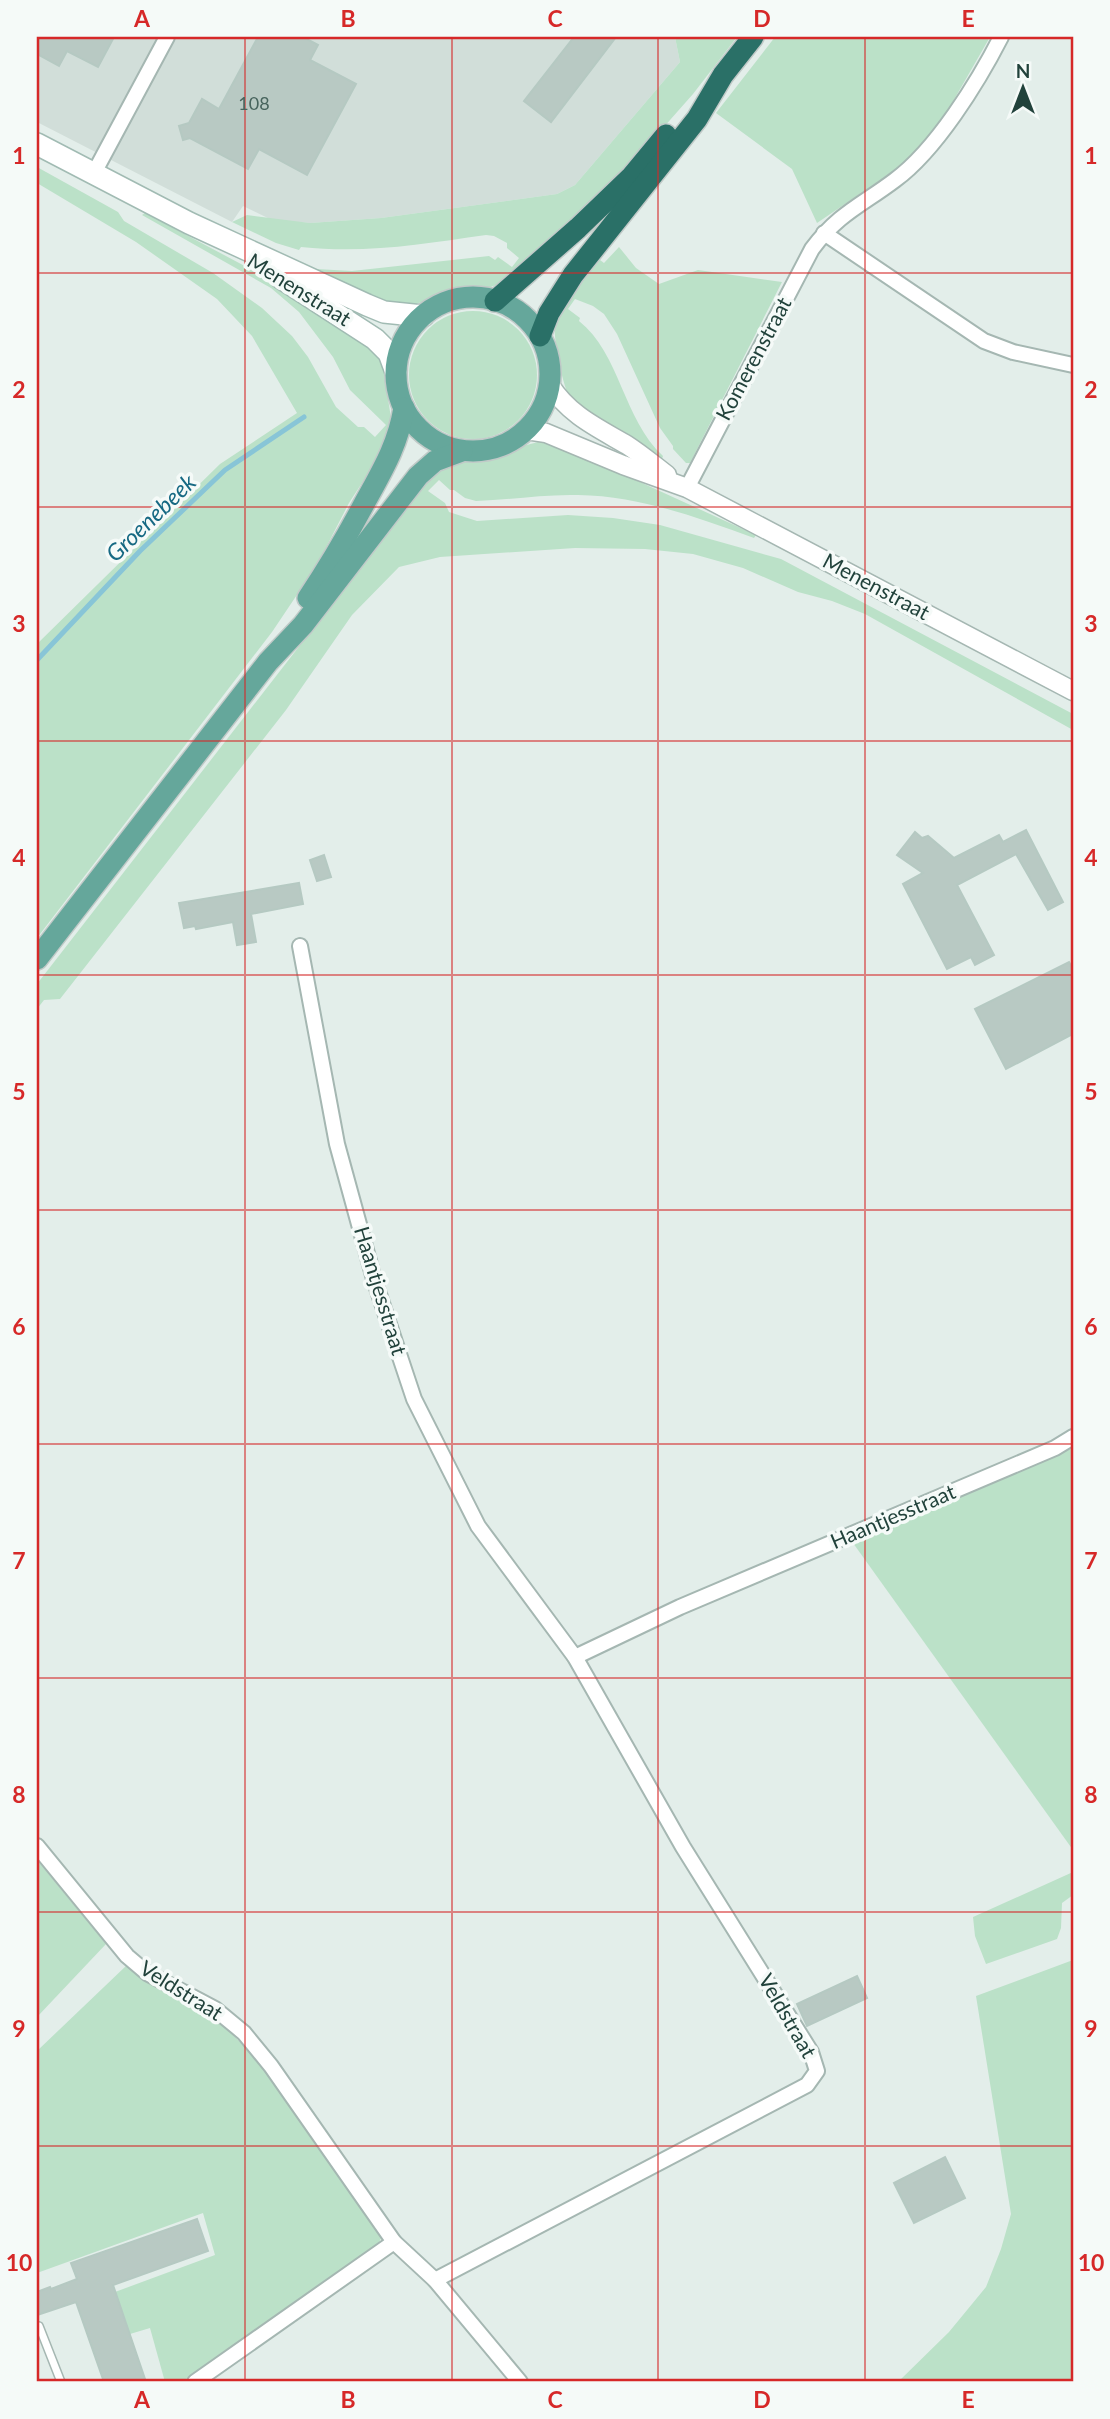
<svg xmlns="http://www.w3.org/2000/svg" width="1110" height="2419" viewBox="0 0 1110 2419" font-family="Lato,sans-serif">
	<style>
		.built { fill: #d1ded9 }
		.green { fill: #bbe1c8 }
		.lines { fill: none; stroke-linecap: round; stroke-linejoin: round }
		.stream { stroke: #88c5d7; stroke-width: 5 }
		.building { fill: #b8c9c3; stroke: #b5c9c2; stroke-width: 2 }
		.service-casing { stroke: #a5b7b2; stroke-width: 10 }
		.minor-casing { stroke: #a5b7b2; stroke-width: 18 }
		.tertiary-casing { stroke: #a5b7b2; stroke-width: 21 }
		.secondary-casing { stroke: #a1bbb3; stroke-width: 24 }
		.primary-casing { stroke: #c1cac8; stroke-width: 24 }
		.motorway-casing { stroke: #c1cac8; stroke-width: 24 }
		.service { stroke: #fff; stroke-width: 7 }
		.minor { stroke: #fff; stroke-width: 14 }
		.tertiary { stroke: #fff; stroke-width: 18 }
		.secondary { stroke: #fff; stroke-width: 21 }
		.primary { stroke: #65a79b; stroke-width: 21 }
		.motorway { stroke: #2a7067; stroke-width: 21 }
		.grid { fill: none; stroke: #d62828; stroke-width: 2; stroke-opacity: 0.55 }
		.labels { text-anchor: middle; stroke-width: 7; stroke-linejoin: round; paint-order: stroke }
		.number-label { font-size: 18px; fill: #47645d }
		.street-label { font-size: 21px; fill: #21423b; stroke: #f5faf8 }
		.water-label { font-size: 23px; font-style: italic; fill: #166983; stroke: #f5faf8 }
		.neatline { fill: none; stroke: #d62828; stroke-width: 2.5 }
		.grid-label { font-size: 23px; text-anchor: middle; font-weight: bold; fill: #d62828 }
	</style>
	<rect width="100%" height="100%" fill="#e3eeea"/>
	<polygon class="built" points="37,37 675,37 680,62 575,185 557,194 381,218 310,223 272,220 243,206 232,222 37,122"/>
	<g class="green">
		<path d="M675,37H737L693,94L617,180L509,279L491,287L449,290L423,302L410,305L381,303L281,257L316,269L352,271L489,256L495,260L498,257L512,267L519,258L507,248V243L494,236L486,235C422,244 366,254 301,247L299,250L276,243L232,222L247,215L310,223L381,218L557,194L575,185L680,62Z"/>
		<polygon points="775,37 990,37 936,131 898,168 817,223 792,169 716,113"/>
		<polygon points="37,167 118,212 124,221 213,273 262,308 292,336 308,357 336,407 358,427 364,427 375,437 386,425 350,390 333,357 299,312 271,288 142,215 145,213 256,272 364,339 382,360 391,418 389,429 371,469 349,503 317,565 272,632 37,938 37,644 220,464 297,413 252,336 217,299 136,242 37,183"/>
		<path d="M619,247L636,268L659,284L698,270L782,282L690,463H686L673,449V446L660,428L617,334L604,314L593,306L575,299L568,309L580,318L579,321C620,353 623,419 663,456L662,459L571,402C562,383 552,337 555,316L600,260L604,263Z"/>
		<circle cx="473" cy="375" r="64"/>
		<path d="M538,442H546L583,456L756,535L754,538C696,517 640,496 578,495C544,494 510,500 476,501L465,498L454,490H450L439,480L428,491L445,503L449,512L477,521L568,515L613,518L660,525L781,559L1073,714V730L865,614L832,601L798,592L743,568L693,554L645,549L575,548L440,557L399,567L352,615L286,710L60,999L44,1000L37,1009V984L422,488L419,484L452,460L497,457L523,446Z"/>
		<polygon points="1073,1448 1073,1850 853,1543"/>
		<polygon points="37,1860 106,1944 37,2017"/>
		<polygon points="1073,1872 1073,1895 1062,1903 1061,1928 1057,1939 986,1964 975,1936 973,1917"/>
		<polygon points="1073,1960 1073,2382 898,2382 949,2332 986,2287 1001,2249 1011,2214 976,1996"/>
		<polygon points="127,1965 157,1987 189,2002 212,2017 232,2034 266,2068 377,2226 381,2238 378,2245 182,2382 165,2382 150,2328 130,2334 115,2292 215,2255 203,2213 37,2273 37,2051"/>
	</g>
	<g class="lines">
		<polyline class="stream" points="37,660 140,551 225,470 304,417"/>
	</g>
	<g class="building">
		<polygon points="37,37 114,37 98,67 67,51 59,66 37,54"/>
		<polygon points="258,37 303,37 318,45 310,60 356,84 307,175 259,149 248,169 190,138 183,140 179,126 189,123 202,99 219,109"/>
		<polygon points="574,37 616,37 551,122 524,101"/>
		<polygon points="1026,830 1063,902 1048,910 1016,854 957,885 994,955 975,965 971,957 947,969 903,884 923,873 897,855 915,832 922,838 928,836 954,858 999,835 1003,842"/>
		<polygon points="324,855 331,877 317,881 310,860"/>
		<polygon points="299,883 303,904 251,914 256,942 237,945 233,922 196,929 195,926 184,928 179,903"/>
		<polygon points="1069,962 1073,970 1073,1034 1006,1069 975,1009"/>
		<polygon points="857,1976 867,1998 807,2026 797,2004"/>
		<polygon points="945,2157 965,2198 914,2223 894,2183"/>
		<polygon points="197,2219 208,2251 113,2285 146,2382 104,2382 76,2302 37,2315 37,2292 50,2287 51,2289 77,2279 71,2263"/>
	</g>
	<g class="lines">
		<defs>
			<polyline id="service" points="39,2326 61,2382"/>
			<g id="minor">
				<polyline points="94,173 167,37"/>
				<polyline points="824,233 984,341 1013,352 1073,365"/>
				<path d="M687,488L812,249C839,213 862,205 895,180C936,150 978,82 1001,37"/>
				<polyline points="300,946 337,1144 374,1279 414,1399 478,1526 575,1657 683,1847 811,2052 817,2071 807,2085 435,2280"/>
				<polyline points="575,1657 680,1607 1055,1448 1073,1437"/>
				<polyline points="37,1846 127,1956 147,1973 215,2009 244,2033 271,2066 394,2242 435,2280 520,2382"/>
				<polyline points="195,2382 394,2242"/>
			</g>
			<g id="tertiary">
				<path d="M550,385C569,415 598,428 627,445C641,454 654,465 667,475"/>
				<polyline points="526,430 546,433 623,465 687,488 1073,691"/>
			</g>
			<g id="secondary">
				<polyline points="37,144 189,223 367,305 384,312 423,316"/>
				<polyline points="281,278 375,339 389,353 396,372"/>
			</g>
			<g id="primary">
				<circle cx="473" cy="374" r="77"/>
				<path d="M308,598C328,568 347,536 364,504C382,471 398,445 404,408"/>
				<polyline points="37,959 268,662 303,625 418,476 435,461 462,451"/>
			</g>
			<g id="motorway">
				<polyline points="495,301 578,228 632,176 666,135"/>
				<polyline points="540,336 549,313 573,275 697,119 723,75 753,37"/>
			</g>
		</defs>
		<use href="#service" class="service-casing"/>
		<use href="#minor" class="minor-casing"/>
		<use href="#tertiary" class="tertiary-casing"/>
		<use href="#secondary" class="secondary-casing"/>
		<use href="#primary" class="primary-casing"/>
		<use href="#motorway" class="motorway-casing"/>
		<use href="#service" class="service"/>
		<use href="#minor" class="minor"/>
		<use href="#tertiary" class="tertiary"/>
		<use href="#secondary" class="secondary"/>
		<use href="#primary" class="primary"/>
		<use href="#motorway" class="motorway"/>
	</g>
	<path class="grid" d="M245,37V2382M452,37V2382M658,37V2382M865,37V2382M37,273H1073M37,507H1073M37,741H1073M37,975H1073M37,1210H1073M37,1444H1073M37,1678H1073M37,1912H1073M37,2146H1073"/>
	<g class="labels">
		<g class="number-label">
			<text x="254" y="110">108</text>
		</g>
		<g class="street-label">
			<text transform="translate(299 290) rotate(32)" y="7">Menenstraat</text>
			<text transform="translate(754 359) rotate(-62)" y="7">Komerenstraat</text>
			<text transform="translate(876 587) rotate(28)" y="7">Menenstraat</text>
			<text transform="translate(380 1291) rotate(73)" y="7">Haantjesstraat</text>
			<text transform="translate(893 1517) rotate(-23)" y="7">Haantjesstraat</text>
			<text transform="translate(181 1991) rotate(32)" y="7">Veldstraat</text>
			<text transform="translate(787 2016) rotate(60)" y="7">Veldstraat</text>
		</g>
		<g class="water-label">
			<text transform="translate(151 518) rotate(-44)" y="8">Groenebeek</text>
		</g>
	</g>
	<rect width="1110" height="2419" fill="none" stroke="#f5faf8" stroke-width="77"/>
	<g transform="translate(1023 88)" stroke="#f5faf8" stroke-width="5" paint-order="stroke">
	<path d="M0-5L12 26L0 18L-12 26Z" fill="#21423b"/>
	<text y="-10" font-size="19" font-weight="bold" text-anchor="middle" fill="#21423b">N</text>
	</g>
	<rect x="38" y="38" width="1034" height="2342" class="neatline"/>
	<g class="grid-label">
		<text x="142" y="27">A</text>
		<text x="348" y="27">B</text>
		<text x="555" y="27">C</text>
		<text x="762" y="27">D</text>
		<text x="968" y="27">E</text>
		<text x="19" y="164">1</text>
		<text x="1091" y="164">1</text>
		<text x="19" y="398">2</text>
		<text x="1091" y="398">2</text>
		<text x="19" y="632">3</text>
		<text x="1091" y="632">3</text>
		<text x="19" y="866">4</text>
		<text x="1091" y="866">4</text>
		<text x="19" y="1100">5</text>
		<text x="1091" y="1100">5</text>
		<text x="19" y="1335">6</text>
		<text x="1091" y="1335">6</text>
		<text x="19" y="1569">7</text>
		<text x="1091" y="1569">7</text>
		<text x="19" y="1803">8</text>
		<text x="1091" y="1803">8</text>
		<text x="19" y="2037">9</text>
		<text x="1091" y="2037">9</text>
		<text x="19" y="2271">10</text>
		<text x="1091" y="2271">10</text>
		<text x="142" y="2408">A</text>
		<text x="348" y="2408">B</text>
		<text x="555" y="2408">C</text>
		<text x="762" y="2408">D</text>
		<text x="968" y="2408">E</text>
	</g>
</svg>
